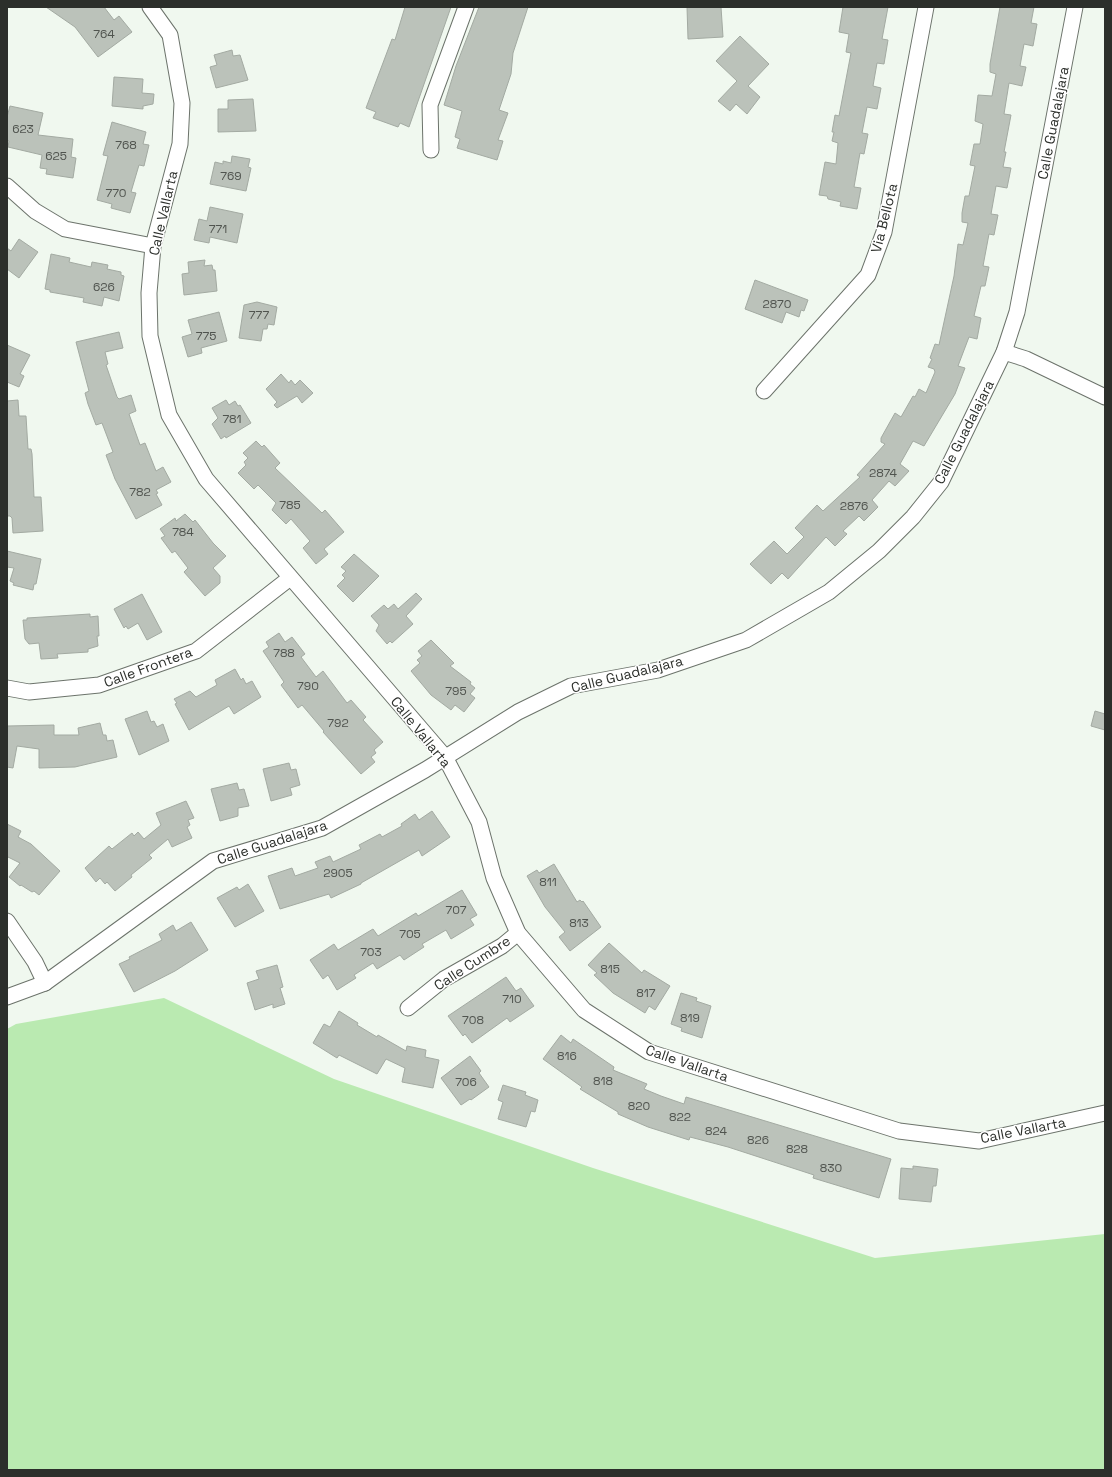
<svg xmlns="http://www.w3.org/2000/svg" width="1112" height="1477" viewBox="0 0 1112 1477" font-family="'Space Grotesk',sans-serif">
	<style>
		.green { fill: #baeab1 }
		.building { fill: #bbc2ba; stroke: #a3aaa2 }
		.lines { fill: none; stroke-linecap: round; stroke-linejoin: round }
		.minor-casing { stroke: #6c736b; stroke-width: 17 }
		.minor { stroke: #fff; stroke-width: 15 }
		.labels { text-anchor: middle; stroke-width: 3; stroke-linejoin: round; paint-order: stroke }
		.number-label { font-size: 12px; fill: #50544f }
		.street-label { font-size: 14px; fill: #2c2f2b; stroke: #fff }
	</style>
	<rect width="100%" height="100%" fill="#f0f8ef"/>
	<polygon class="green" points="164,998 334,1079 593,1168 875,1258 1105,1234 1105,1470 7,1470 7,1029 16,1024"/>
	<g class="building">
		<polygon points="46,7 104,7 114,20 119,16 132,32 98,57 75,27"/>
		<polygon points="405,7 451,7 409,127 400,123 398,127 373,118 376,112 366,108 392,39 395,40"/>
		<polygon points="479,7 528,7 513,53 511,74 499,110 508,113 498,140 503,141 497,160 457,148 460,139 455,137 462,111 444,105 456,66"/>
		<polygon points="687,7 721,7 723,37 688,39"/>
		<polygon points="843,7 888,7 882,39 888,40 884,64 877,63 873,86 881,88 877,109 867,107 862,133 868,134 864,154 860,153 854,187 861,188 857,209 840,206 841,202 828,199 827,196 819,195 825,162 836,164 838,143 832,141 834,132 832,132 835,115 839,116 851,53 846,52 849,34 839,32"/>
		<polygon points="1000,7 1034,7 1031,23 1037,24 1033,46 1024,44 1020,66 1026,67 1022,86 1009,83 1004,114 1011,115 1004,152 1006,152 1003,167 1011,168 1007,188 996,186 991,214 998,215 994,235 989,234 983,266 989,267 985,286 981,286 974,316 981,318 977,339 969,337 958,366 965,368 955,394 924,446 913,441 900,464 909,471 895,486 889,481 872,500 878,507 864,521 859,516 843,531 847,534 835,546 826,537 788,579 782,573 771,584 750,564 774,541 787,554 804,537 795,528 817,505 823,511 860,477 857,475 885,444 881,442 881,438 895,413 901,417 913,396 915,397 919,389 926,393 935,372 934,369 928,367 932,359 930,358 935,344 939,345 954,276 958,244 963,245 968,223 962,222 962,213 965,196 969,196 975,166 970,165 974,144 980,144 983,124 975,121 978,95 992,96 996,74 990,72 990,64"/>
		<polygon points="740,36 769,64 748,86 760,97 747,114 736,104 730,111 718,101 737,81 716,61"/>
		<polygon points="232,50 233,56 240,55 248,80 216,88 210,67 217,65 214,55"/>
		<polygon points="114,77 143,79 142,93 154,94 153,104 143,106 143,109 112,106"/>
		<polygon points="253,99 256,131 218,132 218,109 228,109 228,100"/>
		<polygon points="10,106 43,113 38,135 73,139 71,157 76,158 73,178 46,174 47,169 40,168 42,155 8,147 9,141 7,140 7,117"/>
		<polygon points="112,122 146,132 143,144 149,145 144,166 139,165 131,192 136,193 130,213 111,208 112,204 97,200 108,156 103,155"/>
		<polygon points="232,156 250,159 248,167 251,168 246,191 210,184 215,162 223,164 223,161 231,163"/>
		<polygon points="210,207 243,214 237,243 210,237 209,243 194,240 199,219 207,221"/>
		<polygon points="19,239 38,252 19,278 7,269 7,248 11,251"/>
		<polygon points="51,254 70,258 69,262 91,267 92,262 108,265 107,269 121,272 121,275 124,276 119,301 104,297 102,306 83,302 84,298 50,292 50,290 45,289"/>
		<polygon points="205,260 204,266 212,265 213,270 215,270 217,291 184,295 182,274 189,273 188,262"/>
		<polygon points="755,280 808,300 804,311 801,310 799,317 786,312 782,323 745,309"/>
		<polygon points="257,302 277,307 274,325 268,324 267,329 263,329 261,341 239,338 244,305"/>
		<polygon points="219,312 227,341 201,348 202,353 188,357 182,337 192,334 188,320"/>
		<polygon points="119,332 123,348 105,352 108,364 106,365 117,397 119,399 131,395 136,411 129,414 140,445 145,443 156,471 163,467 171,482 156,490 158,493 156,494 162,505 136,519 115,479 106,455 113,452 102,423 96,425 88,404 85,393 89,391 76,342"/>
		<polygon points="7,345 30,355 20,374 24,376 19,387 7,382"/>
		<polygon points="281,374 289,383 291,380 295,385 300,380 313,393 302,403 297,396 277,408 274,405 277,402 266,389"/>
		<polygon points="18,400 19,416 26,416 28,449 31,449 32,454 34,497 41,497 43,531 13,533 12,518 10,516 7,516 7,401"/>
		<polygon points="226,400 229,405 235,401 238,406 240,405 251,423 226,438 225,436 221,439 212,424 218,418 212,408"/>
		<polygon points="256,441 262,447 264,445 280,463 275,468 322,513 325,510 344,532 324,549 328,554 316,564 303,548 310,541 291,519 286,524 272,510 276,503 258,485 254,489 238,473 246,465 244,462 248,458 243,453"/>
		<polygon points="185,514 193,522 195,520 213,543 226,556 213,568 220,576 220,583 205,596 184,572 188,568 175,551 172,553 161,538 165,536 160,529 175,518 176,521"/>
		<polygon points="7,551 41,559 36,584 34,584 33,590 13,585 14,583 10,581 14,568 7,567"/>
		<polygon points="354,554 379,576 353,602 337,586 345,578 342,575 346,571 341,567"/>
		<polygon points="416,593 422,599 406,616 413,624 392,643 390,641 387,644 376,631 379,625 371,616 384,605 388,609 394,604 398,609"/>
		<polygon points="142,594 162,632 147,640 138,623 128,629 126,626 124,628 114,609"/>
		<polygon points="90,614 90,617 98,616 99,636 97,636 98,646 88,649 88,652 57,654 58,658 41,659 39,643 29,644 25,639 23,620 27,620 27,618"/>
		<polygon points="279,633 285,642 292,637 305,654 301,657 316,677 323,671 347,703 351,700 366,717 363,720 383,742 374,750 376,753 371,757 375,762 361,774 323,732 324,731 302,705 298,708 281,685 284,682 263,651 269,647 266,642"/>
		<polygon points="431,640 454,663 450,666 471,682 470,684 475,688 470,694 475,698 464,712 455,705 451,710 431,695 411,671 420,663 417,660 422,656 418,651"/>
		<polygon points="235,669 241,680 243,678 246,684 252,681 261,697 234,714 229,706 189,730 175,704 177,703 174,699 190,691 196,697 217,685 215,680"/>
		<polygon points="147,711 151,722 154,721 157,727 163,724 169,741 139,755 125,719"/>
		<polygon points="1095,711 1105,714 1105,730 1091,726"/>
		<polygon points="100,723 103,735 106,735 107,741 113,740 117,757 75,767 39,768 39,749 17,746 13,768 7,767 7,726 54,725 54,735 79,735 78,728"/>
		<polygon points="289,763 291,770 296,769 300,785 290,788 292,795 271,801 263,769"/>
		<polygon points="237,783 239,790 244,789 249,806 238,808 238,816 220,821 211,789"/>
		<polygon points="186,801 194,818 188,820 190,825 187,827 192,838 172,847 168,839 149,855 152,858 131,875 132,877 115,891 107,882 105,884 100,878 96,882 85,868 109,846 112,849 132,833 134,836 138,832 144,839 161,825 156,813"/>
		<polygon points="432,811 450,837 422,856 419,850 361,883 361,884 331,898 329,894 280,909 268,876 292,868 295,876 318,868 315,862 330,856 333,862 361,849 359,845 380,834 382,837 402,826 401,824 415,814 419,820"/>
		<polygon points="7,824 21,831 18,837 31,844 60,871 39,895 34,891 32,892 21,885 20,886 9,877 20,863 8,857 7,860"/>
		<polygon points="554,864 577,902 580,900 582,902 583,901 601,927 570,951 559,937 565,932 545,907 527,876 537,870 539,873"/>
		<polygon points="248,884 264,911 235,927 217,898 237,887 239,890"/>
		<polygon points="462,890 477,915 470,919 474,925 451,939 446,930 422,944 424,947 404,960 400,955 377,969 373,963 354,975 356,978 337,990 328,975 323,979 310,960 334,944 338,950 373,929 378,936 416,913 418,916"/>
		<polygon points="191,922 208,950 175,971 134,992 119,964 130,959 129,957 162,940 159,934 173,925 176,931"/>
		<polygon points="609,943 642,973 644,970 670,986 655,1010 649,1006 645,1013 613,993 594,975 597,973 588,965"/>
		<polygon points="277,965 283,987 280,988 285,1004 273,1008 273,1004 255,1010 247,983 259,979 256,971"/>
		<polygon points="506,977 516,991 521,988 534,1006 510,1022 507,1018 472,1043 465,1034 463,1036 448,1016"/>
		<polygon points="681,993 697,998 696,1001 711,1006 702,1038 681,1031 682,1028 671,1024"/>
		<polygon points="339,1011 358,1023 357,1025 377,1037 378,1035 406,1051 407,1046 426,1050 425,1057 439,1060 433,1088 402,1082 405,1068 386,1059 377,1074 339,1055 337,1058 313,1043 324,1024 330,1027"/>
		<polygon points="561,1035 571,1043 573,1039 614,1067 613,1070 647,1084 644,1089 661,1096 684,1104 686,1097 891,1159 879,1198 813,1178 814,1175 728,1147 690,1137 689,1140 648,1127 618,1114 618,1112 580,1089 582,1087 543,1059"/>
		<polygon points="470,1056 481,1071 479,1073 489,1087 471,1100 470,1099 461,1105 441,1078"/>
		<polygon points="503,1085 526,1092 525,1095 538,1100 535,1112 531,1111 526,1127 498,1119 503,1102 498,1100"/>
		<polygon points="913,1166 938,1169 936,1186 933,1186 931,1202 899,1199 901,1168 913,1169"/>
	</g>
	<g class="lines">
		<defs>
			<g id="minor">
				<polyline points="150,7 170,35 182,103 180,144 153,246 149,293 150,336 169,415 206,479 445,757 479,822 494,878 518,933 584,1010 649,1052 899,1131 979,1141 1105,1113"/>
				<polyline points="431,150 430,105 466,7"/>
				<polyline points="7,186 35,211 65,229 153,246"/>
				<polyline points="1004,352 1026,359 1105,397"/>
				<polyline points="764,391 868,275 884,232 926,7"/>
				<polyline points="7,688 29,692 99,685 196,651 290,578"/>
				<polyline points="7,921 35,962 45,983"/>
				<polyline points="7,997 45,983 213,861 322,828 425,770 518,712 571,686 658,670 746,640 829,592 879,551 913,517 941,482 1004,352 1017,312 1075,7"/>
				<polyline points="408,1008 444,979 502,946 518,933"/>
			</g>
		</defs>
		<use href="#minor" class="minor-casing"/>
		<use href="#minor" class="minor"/>
	</g>
	<g class="labels">
		<g class="number-label">
			<text x="104" y="38">764</text>
			<text x="23" y="133">623</text>
			<text x="126" y="149">768</text>
			<text x="56" y="160">625</text>
			<text x="231" y="180">769</text>
			<text x="116" y="197">770</text>
			<text x="218" y="233">771</text>
			<text x="104" y="291">626</text>
			<text x="777" y="308">2870</text>
			<text x="259" y="319">777</text>
			<text x="206" y="340">775</text>
			<text x="232" y="423">781</text>
			<text x="883" y="477">2874</text>
			<text x="140" y="496">782</text>
			<text x="290" y="509">785</text>
			<text x="854" y="510">2876</text>
			<text x="183" y="536">784</text>
			<text x="284" y="657">788</text>
			<text x="308" y="690">790</text>
			<text x="456" y="695">795</text>
			<text x="338" y="727">792</text>
			<text x="338" y="877">2905</text>
			<text x="548" y="886">811</text>
			<text x="456" y="914">707</text>
			<text x="579" y="927">813</text>
			<text x="410" y="938">705</text>
			<text x="371" y="956">703</text>
			<text x="610" y="973">815</text>
			<text x="646" y="997">817</text>
			<text x="512" y="1003">710</text>
			<text x="690" y="1022">819</text>
			<text x="473" y="1024">708</text>
			<text x="567" y="1060">816</text>
			<text x="603" y="1085">818</text>
			<text x="466" y="1086">706</text>
			<text x="639" y="1110">820</text>
			<text x="680" y="1121">822</text>
			<text x="716" y="1135">824</text>
			<text x="758" y="1144">826</text>
			<text x="797" y="1153">828</text>
			<text x="831" y="1172">830</text>
		</g>
		<g class="street-label">
			<text transform="translate(1053 123) rotate(-79)" y="5">Calle Guadalajara</text>
			<text transform="translate(163 213) rotate(-77)" y="5">Calle Vallarta</text>
			<text transform="translate(884 218) rotate(-76)" y="5">Via Bellota</text>
			<text transform="translate(964 432) rotate(-63)" y="5">Calle Guadalajara</text>
			<text transform="translate(148 667) rotate(-20)" y="5">Calle Frontera</text>
			<text transform="translate(627 674) rotate(-14)" y="5">Calle Guadalajara</text>
			<text transform="translate(421 732) rotate(51)" y="5">Calle Vallarta</text>
			<text transform="translate(272 842) rotate(-18)" y="5">Calle Guadalajara</text>
			<text transform="translate(472 963) rotate(-33)" y="5">Calle Cumbre</text>
			<text transform="translate(687 1063) rotate(19)" y="5">Calle Vallarta</text>
			<text transform="translate(1023 1130) rotate(-11)" y="5">Calle Vallarta</text>
		</g>
	</g>
	<rect width="1112" height="1477" fill="none" stroke="#2c2f2b" stroke-width="16"/>
</svg>
